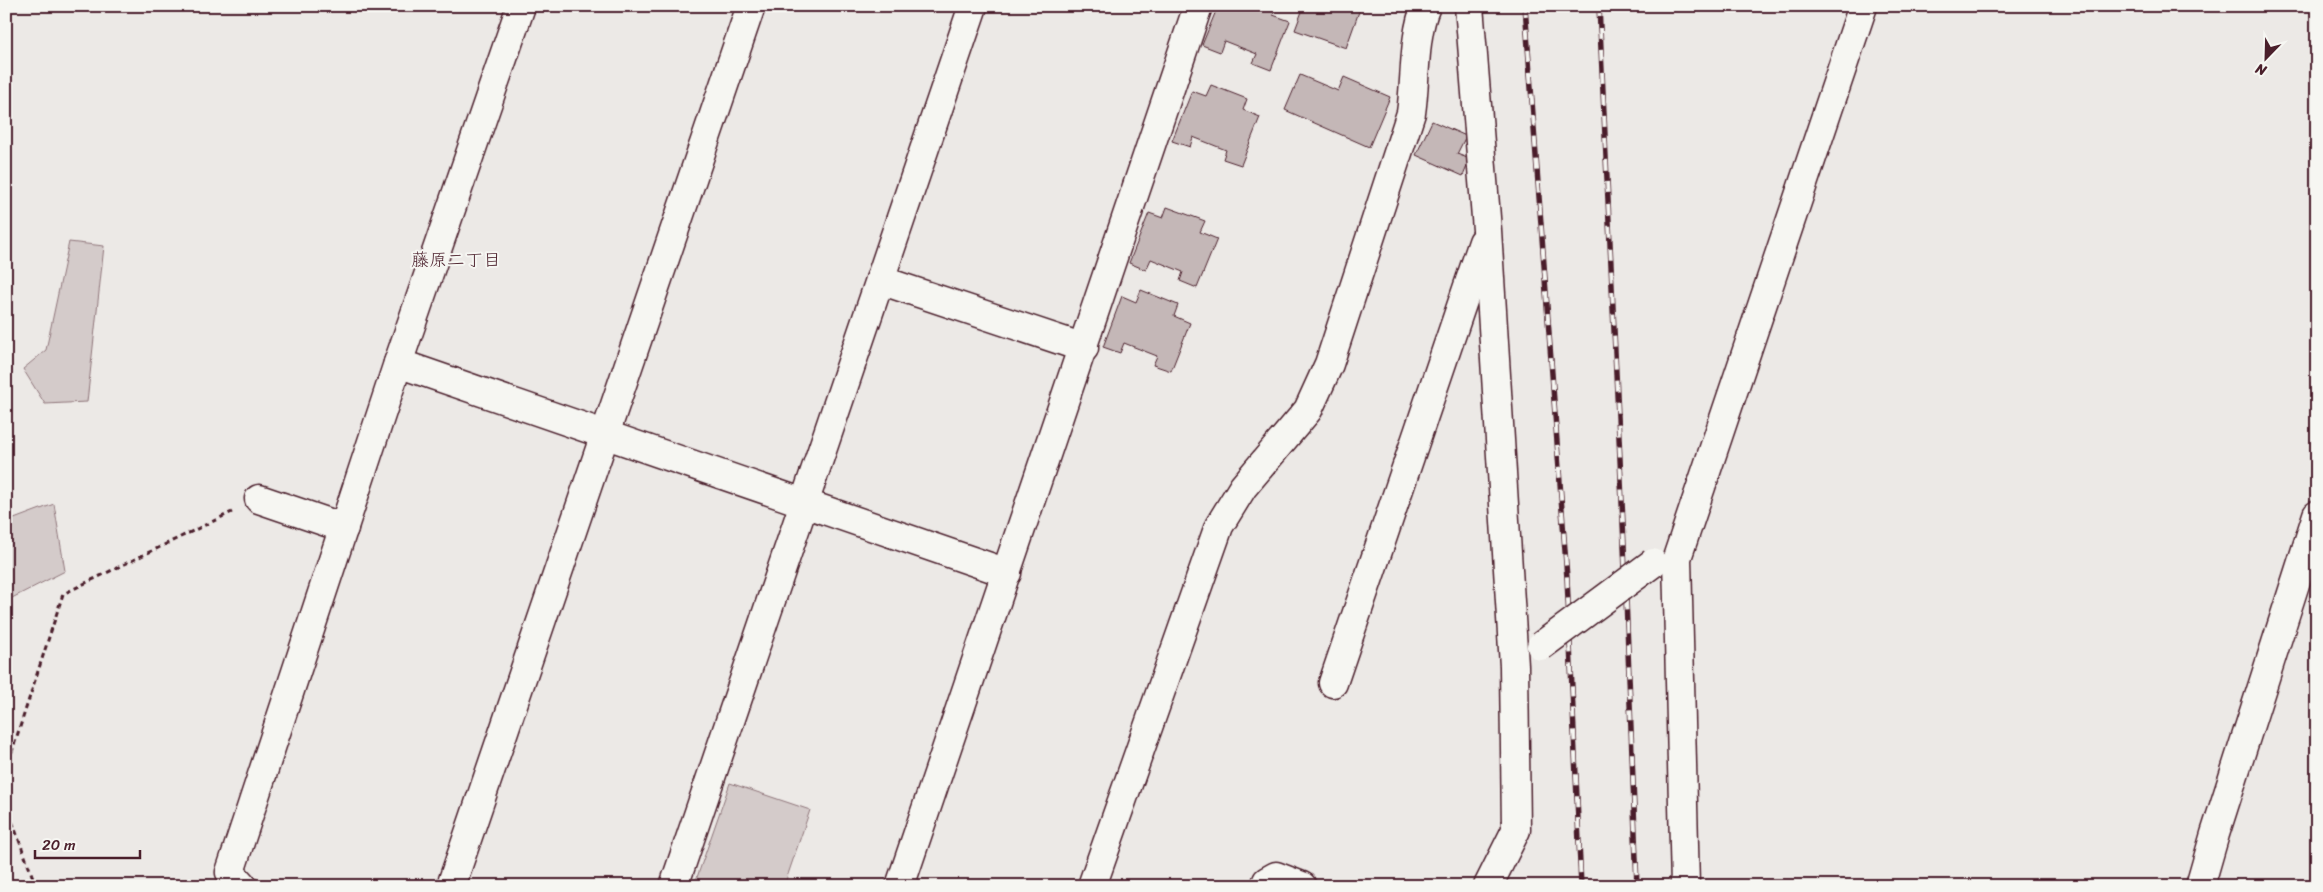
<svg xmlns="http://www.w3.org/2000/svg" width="2323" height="892" viewBox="0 0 2323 892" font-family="Sriracha,'Klee One',sans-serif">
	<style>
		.green { fill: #d4cbca; stroke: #8f757a }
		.building { fill: #c4b7b7; stroke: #4a1f2b }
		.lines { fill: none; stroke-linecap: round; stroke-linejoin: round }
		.minor-casing { stroke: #4a1f2b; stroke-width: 31 }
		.path { stroke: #4a1f2b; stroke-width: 3; stroke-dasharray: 5 4; stroke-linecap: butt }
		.minor { stroke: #f6f6f2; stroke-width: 28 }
		.rail-casing { stroke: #4a1f2b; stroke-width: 5.5 }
		.rail { stroke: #f6f6f2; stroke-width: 4; stroke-dasharray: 11; stroke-linecap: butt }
		.minor-bridge-casing { stroke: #4a1f2b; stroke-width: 31; stroke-linecap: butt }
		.minor-bridge { stroke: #f6f6f2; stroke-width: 28 }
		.labels { text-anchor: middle; stroke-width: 4; stroke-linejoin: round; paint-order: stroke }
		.neighbourhood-label { font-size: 18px; fill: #4a1f2b; stroke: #f6f6f2 }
	</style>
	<rect width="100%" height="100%" fill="#ece9e6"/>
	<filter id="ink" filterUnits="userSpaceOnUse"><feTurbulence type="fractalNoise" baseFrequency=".02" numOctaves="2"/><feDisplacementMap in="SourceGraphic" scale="10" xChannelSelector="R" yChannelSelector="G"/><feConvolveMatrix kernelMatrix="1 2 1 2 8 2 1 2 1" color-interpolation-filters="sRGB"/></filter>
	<g filter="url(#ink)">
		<g class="green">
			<polygon points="69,242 104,246 87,402 45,404 23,369 46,350"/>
			<polygon points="54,504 65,571 6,601 6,522"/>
			<polygon points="730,783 810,810 784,886 694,886"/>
		</g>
		<g class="building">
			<polygon points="1218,6 1277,6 1273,15 1290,21 1271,70 1253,63 1257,54 1224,41 1220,52 1202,45"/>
			<polygon points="1304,6 1361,6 1346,48 1295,30"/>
			<polygon points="1300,75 1338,91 1344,77 1390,97 1369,147 1285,110"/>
			<polygon points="1211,85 1247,99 1243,110 1260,117 1241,165 1223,159 1226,150 1193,137 1190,147 1172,141 1192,91 1206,96"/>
			<polygon points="1432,121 1466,136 1457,154 1470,159 1463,176 1416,155"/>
			<polygon points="1167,207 1205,221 1200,232 1217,239 1197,288 1180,281 1183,272 1151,259 1146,270 1129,263 1149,213 1163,218"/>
			<polygon points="1141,290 1178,305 1174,316 1190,323 1171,371 1153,365 1157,356 1124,343 1120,353 1103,347 1122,296 1136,302"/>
		</g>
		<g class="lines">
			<defs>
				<g id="minor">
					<polyline points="1469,6 1487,230 1514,666 1516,830 1488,886"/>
					<polyline points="880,280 1084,348"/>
					<polyline points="398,363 1007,573"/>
					<polyline points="259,499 344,528"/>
					<polyline points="1333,683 1483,242"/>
					<polyline points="243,886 230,872 398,363 521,6"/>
					<polyline points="451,886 751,6"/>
					<polyline points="674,886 973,6"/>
					<polyline points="900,886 1198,6"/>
					<path d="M1092,886L1219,526L1243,487L1308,410L1329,364L1411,113C1416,79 1413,36 1426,6"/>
					<polyline points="1265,886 1267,881 1276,876 1302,886"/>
					<polyline points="1685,886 1677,558 1863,6"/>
					<polyline points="2200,886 2215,834 2317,515"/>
				</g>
			</defs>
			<use href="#minor" class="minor-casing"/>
			<g class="path">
				<polyline points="6,770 63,594 232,512"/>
				<polyline points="6,805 36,886"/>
			</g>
			<use href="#minor" class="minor"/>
			<defs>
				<g id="rail">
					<polyline points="1525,6 1567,578 1581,886"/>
					<polyline points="1599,6 1624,545 1637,886"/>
				</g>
			</defs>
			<use href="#rail" class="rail-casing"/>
			<use href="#rail" class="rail"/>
			<defs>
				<polyline id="minor-bridge" points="1541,646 1653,563"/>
			</defs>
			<use href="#minor-bridge" class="minor-bridge-casing"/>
			<use href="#minor-bridge" class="minor-bridge"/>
		</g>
	</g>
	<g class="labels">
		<g class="neighbourhood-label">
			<text x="456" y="266">藤原二丁目</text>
		</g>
	</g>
	<rect width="2323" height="892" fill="none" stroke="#f6f6f2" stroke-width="25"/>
	<rect x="12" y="12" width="2298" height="867" fill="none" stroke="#4a1f2b" stroke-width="2" filter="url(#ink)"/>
	<g transform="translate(2266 58) rotate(203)" stroke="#f6f6f2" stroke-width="4" paint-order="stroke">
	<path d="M0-4L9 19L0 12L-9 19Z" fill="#4a1f2b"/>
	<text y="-8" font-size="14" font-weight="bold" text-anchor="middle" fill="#4a1f2b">N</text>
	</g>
	<path d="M35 850v8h105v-8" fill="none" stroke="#4a1f2b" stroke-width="2.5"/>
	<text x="42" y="850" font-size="15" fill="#4a1f2b" stroke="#f6f6f2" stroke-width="4" paint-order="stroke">20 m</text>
</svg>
